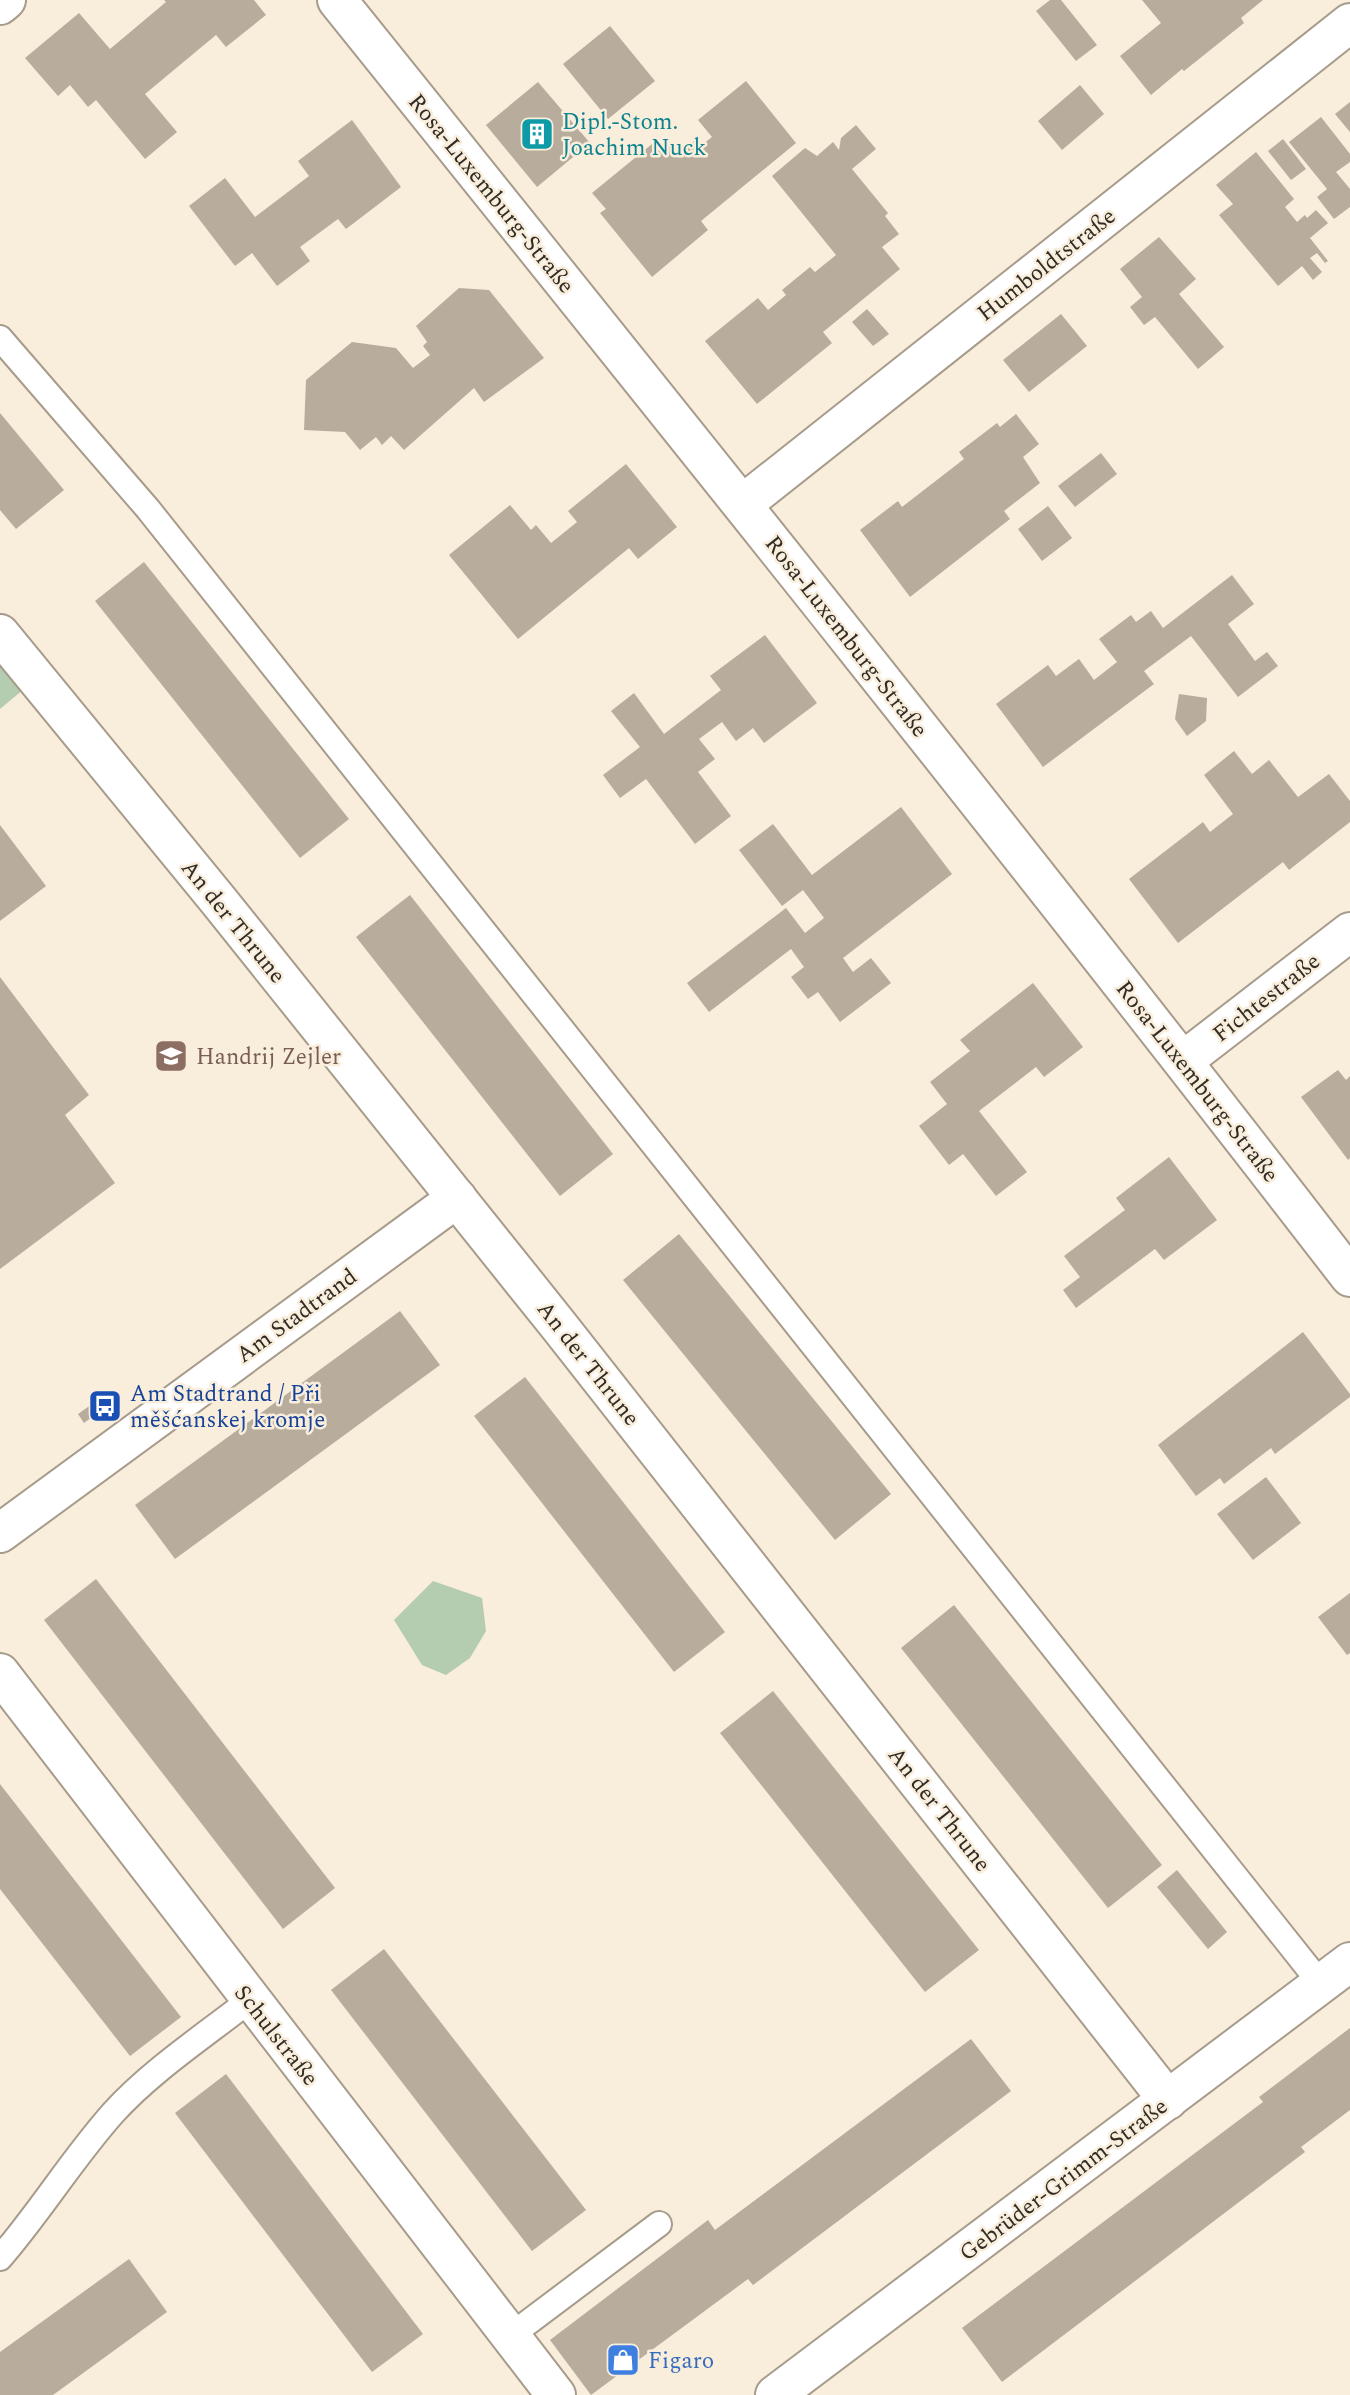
<svg xmlns="http://www.w3.org/2000/svg" width="1350" height="2395" viewBox="0 0 1350 2395" font-family="Spectral,serif">
	<style>
		.green { fill: #b4ccaf }
		.building { fill: #b8ac9c }
		.lines { fill: none; stroke-linecap: round; stroke-linejoin: round }
		.service-casing { stroke: #a79b8b; stroke-width: 28 }
		.minor-casing { stroke: #a79b8b; stroke-width: 42 }
		.service { stroke: #fff; stroke-width: 24 }
		.minor { stroke: #fff; stroke-width: 38 }
		.labels { text-anchor: middle; stroke-width: 5; stroke-linejoin: round; paint-order: stroke }
		.culture-label { font-size: 23px; fill: #0d838f; stroke: #f9eddb; text-anchor: start }
		.street-label { font-size: 23px; fill: #302c25; stroke: #f9eddb }
		.education-label { font-size: 23px; fill: #785e54; stroke: #f9eddb; text-anchor: start }
		.transit-label { font-size: 23px; fill: #164399; stroke: #f9eddb; text-anchor: start }
		.shop-label { font-size: 23px; fill: #366cbe; stroke: #f9eddb; text-anchor: start }
	</style>
	<rect width="100%" height="100%" fill="#f9eddb"/>
	<g class="green">
		<polygon points="0,635 36,679 0,709"/>
		<polygon points="433,1581 482,1598 486,1631 470,1658 446,1675 422,1665 394,1620"/>
	</g>
	<g class="building">
		<polygon points="164,0 254,0 266,15 226,47 216,35 145,94 177,132 145,159 96,100 88,107 70,85 58,96 25,58 79,13 110,49 166,2"/>
		<polygon points="1050,0 1061,0 1097,45 1076,61 1036,11"/>
		<polygon points="1142,0 1263,0 1241,18 1244,23 1184,71 1182,69 1151,95 1120,56 1161,23"/>
		<polygon points="610,26 655,81 608,119 563,64"/>
		<polygon points="746,81 796,143 701,221 708,230 652,277 600,213 606,209 592,193 652,144 670,144 678,154 694,141 699,147 712,137 698,120"/>
		<polygon points="538,82 590,143 537,187 486,125"/>
		<polygon points="1080,85 1104,114 1062,150 1038,121"/>
		<polygon points="1350,102 1350,132 1335,114"/>
		<polygon points="1321,117 1350,154 1350,162 1336,172 1350,189 1350,207 1334,219 1317,197 1327,189 1289,142"/>
		<polygon points="352,120 401,187 346,229 338,219 300,247 310,261 277,286 252,253 235,266 189,206 225,178 255,217 309,176 298,161"/>
		<polygon points="856,125 876,149 852,169 888,213 885,216 899,234 882,247 900,269 823,332 832,343 757,404 705,341 758,298 768,310 786,295 782,290 810,267 815,272 836,255 772,176 805,148 817,156 833,142 839,150 841,138"/>
		<polygon points="1283,139 1306,169 1291,180 1268,151"/>
		<polygon points="1256,152 1294,199 1285,207 1297,222 1305,215 1307,218 1316,210 1328,223 1310,238 1328,261 1325,263 1317,253 1310,258 1322,272 1313,280 1302,266 1278,286 1219,215 1233,204 1216,185"/>
		<polygon points="1159,237 1196,279 1179,294 1224,347 1198,369 1155,317 1144,325 1130,307 1142,297 1120,269"/>
		<polygon points="459,288 489,290 544,358 484,402 474,388 404,450 391,436 382,445 376,437 360,450 345,432 304,430 306,380 352,342 396,348 413,368 430,355 423,346 427,342 416,326"/>
		<polygon points="867,309 889,334 873,346 852,322"/>
		<polygon points="1061,314 1087,346 1029,392 1003,360"/>
		<polygon points="0,413 64,490 16,529 0,510"/>
		<polygon points="1016,414 1039,444 1023,457 1040,483 1004,511 1010,519 910,597 860,530 898,501 902,507 964,459 959,452 997,423 1000,427"/>
		<polygon points="1101,453 1117,474 1075,507 1058,486"/>
		<polygon points="626,464 677,527 638,559 629,548 518,639 449,555 510,505 531,530 536,525 551,543 577,522 568,511"/>
		<polygon points="1048,506 1072,538 1042,561 1018,529"/>
		<polygon points="144,562 349,819 300,858 95,601"/>
		<polygon points="1232,575 1254,604 1228,624 1255,661 1267,652 1278,666 1238,697 1191,636 1144,671 1154,684 1043,767 996,704 1048,665 1056,676 1079,659 1094,680 1117,662 1099,639 1131,615 1136,622 1151,611 1163,628"/>
		<polygon points="765,635 817,703 764,743 753,728 736,741 722,722 699,739 715,759 698,772 731,816 695,844 646,779 620,798 603,775 640,747 611,711 634,693 664,734 721,690 710,676"/>
		<polygon points="1179,694 1207,698 1206,721 1187,736 1175,719"/>
		<polygon points="1234,751 1252,774 1269,760 1298,797 1329,774 1350,801 1350,822 1289,870 1283,862 1178,943 1129,879 1203,822 1210,832 1233,814 1204,775"/>
		<polygon points="901,807 952,874 843,958 853,972 871,958 891,983 840,1022 818,992 808,999 791,977 804,967 791,949 709,1012 687,983 786,908 805,933 824,918 803,890 782,906 739,850 773,824 812,875"/>
		<polygon points="0,825 46,886 0,921"/>
		<polygon points="410,895 613,1154 560,1196 356,937"/>
		<polygon points="0,977 89,1095 65,1115 115,1183 0,1269"/>
		<polygon points="1033,983 1083,1047 1044,1077 1036,1067 979,1111 1027,1172 996,1196 963,1154 949,1165 919,1126 947,1104 930,1082 970,1051 960,1040"/>
		<polygon points="1338,1070 1346,1080 1350,1076 1350,1158 1348,1160 1301,1097"/>
		<polygon points="1169,1157 1217,1220 1164,1260 1155,1249 1076,1308 1063,1290 1080,1277 1064,1256 1125,1210 1116,1198"/>
		<polygon points="679,1234 891,1494 835,1540 623,1280"/>
		<polygon points="400,1311 440,1365 175,1559 135,1505"/>
		<polygon points="1303,1332 1350,1394 1350,1397 1275,1454 1271,1448 1224,1484 1220,1478 1196,1496 1158,1445"/>
		<polygon points="525,1377 725,1632 674,1672 474,1416"/>
		<polygon points="95,1402 101,1410 84,1423 78,1414"/>
		<polygon points="1266,1477 1301,1523 1253,1560 1217,1514"/>
		<polygon points="96,1579 335,1888 283,1929 44,1620"/>
		<polygon points="1350,1593 1350,1653 1347,1655 1318,1617"/>
		<polygon points="954,1605 1162,1865 1108,1908 901,1648"/>
		<polygon points="773,1691 979,1950 925,1992 720,1733"/>
		<polygon points="0,1784 181,2017 130,2056 0,1889"/>
		<polygon points="1177,1870 1227,1932 1208,1949 1157,1887"/>
		<polygon points="384,1949 586,2210 532,2251 331,1990"/>
		<polygon points="1350,2028 1350,2110 1301,2147 1305,2152 1002,2382 962,2328 1263,2102 1259,2097"/>
		<polygon points="971,2039 1011,2091 753,2285 748,2279 591,2395 550,2340 708,2220 715,2230"/>
		<polygon points="226,2074 423,2334 372,2372 175,2113"/>
		<polygon points="129,2259 167,2312 53,2395 0,2395 0,2352"/>
	</g>
	<g class="lines">
		<defs>
			<g id="service">
				<polyline points="0,338 148,509 1321,1984"/>
				<path d="M0,2258C40,2212 72,2159 113,2113C151,2071 204,2036 250,2000"/>
				<polyline points="510,2336 659,2224"/>
			</g>
			<g id="minor">
				<path d="M337,0C677,423 1018,847 1350,1277"/>
				<polyline points="0,5 6,0"/>
				<polyline points="743,504 1350,23"/>
				<polyline points="0,634 218,900 559,1326 1168,2100"/>
				<polyline points="1183,1061 1350,932"/>
				<polyline points="0,1533 457,1198"/>
				<polyline points="0,1673 556,2395"/>
				<polyline points="775,2395 1350,1962"/>
			</g>
		</defs>
		<use href="#service" class="service-casing"/>
		<use href="#minor" class="minor-casing"/>
		<use href="#service" class="service"/>
		<use href="#minor" class="minor"/>
	</g>
	<defs>
		<symbol id="building-square" viewBox="-11 -11 22 22"><rect x="-9" y="-9" width="18" height="18" rx="4" fill="#0f9aa8" stroke="#f9eddb"/><path d="M-4-6H4V6H1V3H-1V6H-4ZM-2.5-4.3h1.7v1.8h-1.7ZM.8-4.3h1.7v1.8H.8ZM-2.5-1h1.7V.8h-1.7ZM.8-1h1.7V.8H.8Z" fill="#fff"/></symbol>
		<symbol id="school-square" viewBox="-11 -11 22 22"><rect x="-9" y="-9" width="18" height="18" rx="4" fill="#8d6e63" stroke="#f9eddb"/><path d="M0-5L7-2L0 1L-7-2ZM-4 1L0 2.5L4 1V4Q0 6-4 4Z" fill="#fff"/></symbol>
		<symbol id="bus-square" viewBox="-11 -11 22 22"><rect x="-9" y="-9" width="18" height="18" rx="4" fill="#1a4fb4" stroke="#f9eddb"/><path d="M-5-6H5V4H4V6H2V4H-2V6H-4V4H-5ZM-3.5-4V0h7V-4ZM-3.5 1.2v1.5H-2V1.2ZM2 1.2v1.5H3.5V1.2Z" fill="#fff"/></symbol>
		<symbol id="shop-square" viewBox="-11 -11 22 22"><rect x="-9" y="-9" width="18" height="18" rx="4" fill="#3f7fe0" stroke="#f9eddb"/><path d="M-5-2.5h2.3a2.7 3.5 0 0 1 5.4 0H5L5.5 6h-11ZM-1.5-2.5h3a1.5 2.3 0 0 0-3 0Z" fill="#fff"/></symbol>
	</defs>
	<g fill-rule="evenodd">
		<use href="#building-square" x="518" y="115" width="38" height="38"/>
		<use href="#school-square" x="152" y="1037" width="38" height="38"/>
		<use href="#bus-square" x="86" y="1387" width="38" height="38"/>
		<use href="#shop-square" x="604" y="2341" width="38" height="38"/>
	</g>
	<g class="labels">
		<g class="culture-label">
			<text x="562" y="129">Dipl.-Stom.<tspan x="562" dy="26">Joachim Nuck</tspan></text>
		</g>
		<g class="street-label">
			<text transform="translate(492 193) rotate(51)" y="8">Rosa-Luxemburg-Straße</text>
			<text transform="translate(1046 264) rotate(-38)" y="8">Humboldtstraße</text>
			<text transform="translate(847 636) rotate(52)" y="8">Rosa-Luxemburg-Straße</text>
			<text transform="translate(234 921) rotate(51)" y="8">An der Thrune</text>
			<text transform="translate(1266 997) rotate(-38)" y="8">Fichtestraße</text>
			<text transform="translate(1198 1081) rotate(52)" y="8">Rosa-Luxemburg-Straße</text>
			<text transform="translate(296 1315) rotate(-36)" y="8">Am Stadtrand</text>
			<text transform="translate(589 1363) rotate(52)" y="8">An der Thrune</text>
			<text transform="translate(940 1809) rotate(52)" y="8">An der Thrune</text>
			<text transform="translate(277 2035) rotate(52)" y="8">Schulstraße</text>
			<text transform="translate(1063 2179) rotate(-37)" y="8">Gebrüder-Grimm-Straße</text>
		</g>
		<g class="education-label">
			<text x="196" y="1064">Handrij Zejler</text>
		</g>
		<g class="transit-label">
			<text x="130" y="1401">Am Stadtrand / Při<tspan x="130" dy="26">měšćanskej kromje</tspan></text>
		</g>
		<g class="shop-label">
			<text x="648" y="2368">Figaro</text>
		</g>
	</g>
</svg>
